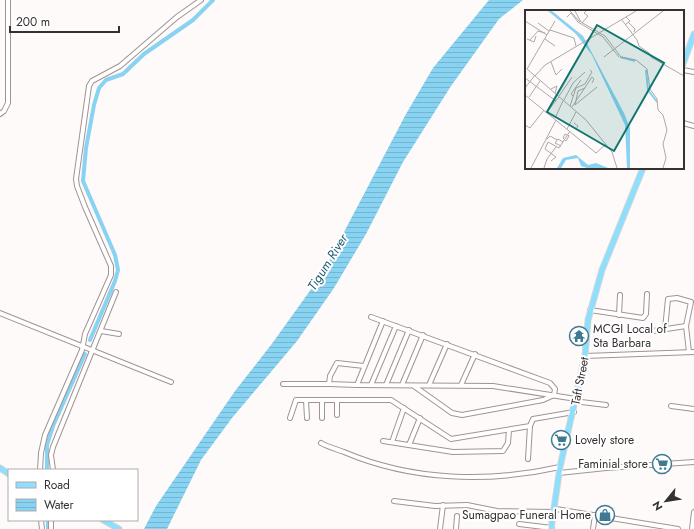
<svg xmlns="http://www.w3.org/2000/svg" width="694" height="529" viewBox="0 0 694 529" font-family="Jost,sans-serif">
	<style>
		.water { fill: url(#water-rules) }
		.lines { fill: none; stroke-linecap: round; stroke-linejoin: round }
		.canal { stroke: #88d2f2; stroke-width: 4 }
		.minor-casing { stroke: #a29392; stroke-width: 6 }
		.major-casing { stroke: #d7d6d6; stroke-width: 7 }
		.minor { stroke: #fff; stroke-width: 4 }
		.major { stroke: #8edffd; stroke-width: 5 }
		.labels { text-anchor: middle; stroke-width: 4; stroke-linejoin: round; paint-order: stroke }
		.poi-label { font-size: 12px; fill: #363030; stroke: #fff; text-anchor: start }
		.street-label { font-size: 12px; fill: #363030; stroke: #fff }
		.water-label { font-size: 13px; font-style: italic; fill: #1f5970; stroke: #fff }
		.inset-river { fill: none; stroke: #88d2f2; stroke-width: 2 }
		.inset-road { fill: none; stroke: #aea9a9; stroke-width: 1 }
		.view { fill: #0f766e; fill-opacity: 0.15; stroke: #0f766e; stroke-width: 2 }
		.inset-edge { fill: none; stroke: #363030; stroke-width: 2 }
	</style>
	<defs>
		<pattern id="water-rules" width="6" height="5" patternUnits="userSpaceOnUse"><rect width="6" height="5" fill="#88d2f2"/><path d="M0 2.5h6" fill="none" stroke="#76b5d0"/></pattern>
	</defs>
	<rect width="100%" height="100%" fill="#fefafa"/>
	<polygon class="water" points="489,0 523,0 499,19 451,86 403,162 366,234 334,288 297,341 232,418 201,460 167,529 144,529 156,506 235,391 271,345 322,274 406,114 433,68"/>
	<g class="lines">
		<g class="canal">
			<polyline points="90,340 115,281 118,270 115,255 83,181 86,148 94,105 99,88 106,80 123,74 144,54 193,20 213,0"/>
			<polyline points="47,470 47,445 53,426 85,354"/>
			<polyline points="48,520 48,529"/>
		</g>
		<defs>
			<g id="minor">
				<polyline points="683,70 694,72"/>
				<polyline points="0,114 4,111 8,103 8,0"/>
				<polyline points="683,123 694,126"/>
				<polyline points="590,310 643,318 646,314 647,294"/>
				<polyline points="0,313 171,382"/>
				<polyline points="619,315 620,295"/>
				<polyline points="371,317 550,383 555,389 554,395 543,400 462,415 452,413 414,386"/>
				<polyline points="665,329 668,299 677,298 691,302 686,326 689,352"/>
				<polyline points="101,331 119,334"/>
				<polyline points="653,331 686,326"/>
				<polyline points="585,356 694,352"/>
				<polyline points="364,366 337,363 330,376 329,384 357,385 493,386 576,399"/>
				<polyline points="283,384 329,384"/>
				<polyline points="357,385 383,321"/>
				<polyline points="371,385 396,326"/>
				<polyline points="386,385 409,330"/>
				<polyline points="402,385 423,335"/>
				<polyline points="429,385 447,344"/>
				<polyline points="461,385 475,354"/>
				<polyline points="306,400 307,418"/>
				<polyline points="322,400 322,418"/>
				<polyline points="337,400 337,415"/>
				<polyline points="573,401 606,405"/>
				<polyline points="671,406 694,409"/>
				<polyline points="290,418 296,400 391,400 451,439 530,426 533,419 574,412"/>
				<polyline points="383,441 453,452 503,451 508,443 509,430"/>
				<polyline points="392,442 404,408"/>
				<path d="M321,443C328,447 336,449 344,452C412,481 489,483 560,467"/>
				<polyline points="409,445 420,418"/>
				<polyline points="528,459 530,426"/>
				<polyline points="40,470 41,453 45,435 82,350 85,334 111,275 111,266 85,207 77,186 76,179 89,86 92,81 120,66 177,17 201,0"/>
				<polyline points="53,470 51,455 53,447 116,292"/>
				<polyline points="559,473 606,468 694,462"/>
				<polyline points="394,501 435,506 467,505 497,511 555,512"/>
				<polyline points="556,509 678,529"/>
				<polyline points="41,520 42,529"/>
				<polyline points="51,520 51,529"/>
				<polyline points="519,524 552,528"/>
				<polyline points="440,529 443,505"/>
				<polyline points="456,529 457,516"/>
				<polyline points="593,529 595,515"/>
				<polyline points="692,529 694,512"/>
			</g>
			<g id="major">
				<polyline points="683,64 694,34"/>
				<polyline points="0,468 9,474"/>
				<polyline points="103,520 119,529"/>
				<polyline points="551,529 560,467 585,356 588,320 602,270 643,168"/>
			</g>
		</defs>
		<use href="#minor" class="minor-casing"/>
		<use href="#major" class="major-casing"/>
		<use href="#minor" class="minor"/>
		<use href="#major" class="major"/>
	</g>
	<defs>
		<symbol id="temple-ring" viewBox="-11 -11 22 22"><circle r="9.5" fill="#fff" stroke="#3f7a92" stroke-width="1.5"/><path d="M0-6L5-2H3V0L6.5 2.5H4V6H1.5V3h-3V6H-4V2.5H-6.5L-3 0V-2H-5Z" fill="#3f7a92"/></symbol>
		<symbol id="supermarket-ring" viewBox="-11 -11 22 22"><circle r="9.5" fill="#fff" stroke="#3f7a92" stroke-width="1.5"/><path d="M-6-5.5h2.5l.6 2H6L4.5 2H-2.5L-4.4-4H-6ZM-1.5 3.2a1.3 1.3 0 1 0 .1 0ZM3 3.2a1.3 1.3 0 1 0 .1 0Z" fill="#3f7a92"/></symbol>
		<symbol id="shop-ring" viewBox="-11 -11 22 22"><circle r="9.5" fill="#fff" stroke="#3f7a92" stroke-width="1.5"/><path d="M-5-2.5h2.3a2.7 3.5 0 0 1 5.4 0H5L5.5 6h-11ZM-1.5-2.5h3a1.5 2.3 0 0 0-3 0Z" fill="#3f7a92"/></symbol>
	</defs>
	<g fill-rule="evenodd">
		<use href="#temple-ring" x="568" y="325" width="22" height="22"/>
		<use href="#supermarket-ring" x="550" y="429" width="22" height="22"/>
		<use href="#supermarket-ring" x="651" y="453" width="22" height="22"/>
		<use href="#shop-ring" x="594" y="504" width="22" height="22"/>
	</g>
	<g class="labels">
		<g class="poi-label">
			<text x="593" y="333">MCGI Local of<tspan x="593" dy="14">Sta Barbara</tspan></text>
			<text x="575" y="444">Lovely store</text>
			<text x="648" y="468" text-anchor="end">Faminial store</text>
			<text x="591" y="519" text-anchor="end">Sumagpao Funeral Home</text>
		</g>
		<g class="street-label">
			<text transform="translate(580 381) rotate(-79)" y="4">Taft Street</text>
		</g>
		<g class="water-label">
			<text transform="translate(327 262) rotate(-58)" y="5">Tigum River</text>
		</g>
	</g>
	<g transform="translate(525 10)">
		<rect width="159" height="159" fill="#fefafa"/>
		<path d="M23,1H27L58,26L99,103L105,118V158H102L100,115L67,45L51,24ZM51,145L63,155L71,153L83,158H62L56,156L53,148L41,150L36,158H32L38,148Z" fill="#88d2f2"/>
		<path class="inset-river" d="M95,47L110,51M121,60L123,80L132,92"/>
		<path class="inset-road" d="M45,1L55,12M50,1L56,12L80,26L96,47L111,50L122,59L125,79L132,89L133,100L138,105L142,120L138,134L141,148L138,158M42,7L46,3L53,12L78,27L94,47M97,10L112,30L114,36L124,43L126,47L159,66M0,11L22,25M103,12L110,19L109,22M13,13L24,21M57,13L63,6L59,3L61,1M100,15L105,11L101,7M25,20L49,28L51,36M2,29L9,32L11,26M20,29L30,36M5,30L13,21L20,23M79,47L138,1M26,52L31,65L37,59M2,59L30,11M2,59L61,110L87,142L92,158M10,66L20,55L111,1M0,68L31,91M0,78L10,65M60,78L53,81L50,95L72,77M26,79L32,76L30,83M0,85L71,143L81,134M34,86L47,67M48,86L46,84L56,70M4,87L15,71M39,90L48,73L60,62M45,96L51,78L60,74L67,62L65,60M47,97L67,67L69,69L67,73M22,102L34,87M30,108L38,91M0,115L5,118L19,100M45,115L51,119L53,116L49,113M42,119L51,102M42,125L40,124L38,128L41,131L44,126L43,125M22,129L25,126L32,130M36,136L30,133L33,129L38,132M26,151L31,147L20,139L23,132L34,138L45,121M6,158L31,110M19,158L22,149L31,137"/>
		<path class="view" d="M72,15L139,53L89,141L22,102Z"/>
		<rect width="159" height="159" class="inset-edge"/>
	</g>
	<rect x="8" y="469" width="130" height="52" fill="#ffffff" stroke="#afacac"/>
	<rect x="16" y="482" width="20" height="6" fill="#8edffd" stroke="#afacac"/>
	<text x="44" y="489" font-size="12" fill="#363030">Road</text>
	<rect x="16" y="499" width="20" height="12" fill="url(#water-rules)" stroke="#afacac"/>
	<text x="44" y="509" font-size="12" fill="#363030">Water</text>
	<g transform="translate(666 501) rotate(240)" stroke="#ffffff" stroke-width="3" paint-order="stroke">
	<path d="M0-3L7 15L0 10L-7 15Z" fill="#363030"/>
	<text y="-6" font-size="11" font-weight="bold" text-anchor="middle" fill="#363030">N</text>
	</g>
	<path d="M10 26v6h109v-6" fill="none" stroke="#363030" stroke-width="2"/>
	<text x="16" y="26" font-size="12" fill="#363030" stroke="#ffffff" stroke-width="3" paint-order="stroke">200 m</text>
</svg>
